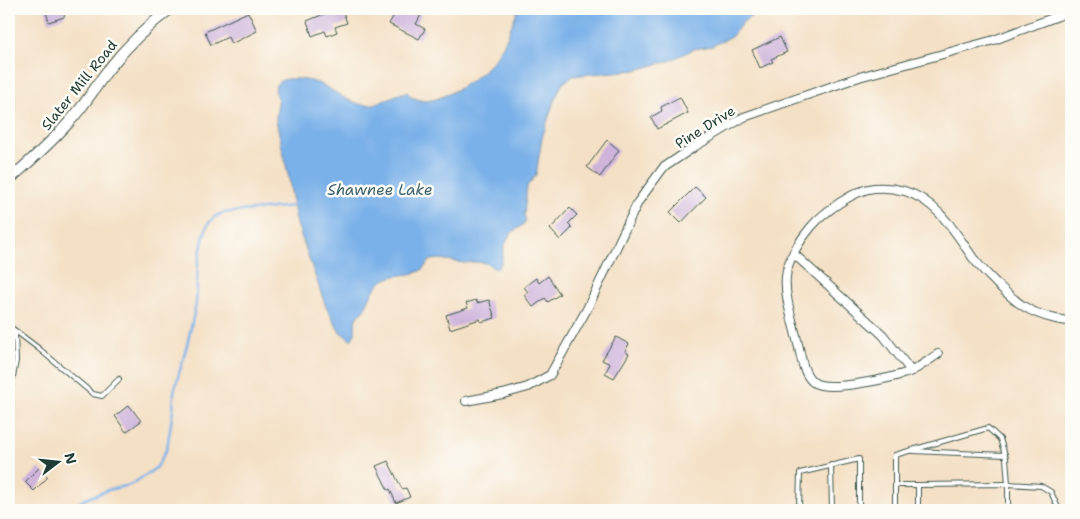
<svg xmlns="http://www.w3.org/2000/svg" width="1080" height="519" viewBox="0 0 1080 519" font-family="'Shantell Sans',sans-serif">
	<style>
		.water { fill: #7ab1e9; stroke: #4c778e }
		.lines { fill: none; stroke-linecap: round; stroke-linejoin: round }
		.stream { stroke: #7ab1e9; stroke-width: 2.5 }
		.building { fill: #ceb3db }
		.service-casing { stroke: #3f554a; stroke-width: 6 }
		.minor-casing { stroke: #3f554a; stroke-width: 10 }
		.tertiary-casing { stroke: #3f554a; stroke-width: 12 }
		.service { stroke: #fff; stroke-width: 4 }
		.minor { stroke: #fff; stroke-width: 8 }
		.tertiary { stroke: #fff; stroke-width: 10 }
		.labels { text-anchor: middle; stroke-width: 5; stroke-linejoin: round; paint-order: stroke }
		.street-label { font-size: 14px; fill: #1f3d34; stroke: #fdfcf7 }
		.water-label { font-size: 15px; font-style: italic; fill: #3a606a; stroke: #fdfcf7 }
	</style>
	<rect width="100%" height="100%" fill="#fdfcf7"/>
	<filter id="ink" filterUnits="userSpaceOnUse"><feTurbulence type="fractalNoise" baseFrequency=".02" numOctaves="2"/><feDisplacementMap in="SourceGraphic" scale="10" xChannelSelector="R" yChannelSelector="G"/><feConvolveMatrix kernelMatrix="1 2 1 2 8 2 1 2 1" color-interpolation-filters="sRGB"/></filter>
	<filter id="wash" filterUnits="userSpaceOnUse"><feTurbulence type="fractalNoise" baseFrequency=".0096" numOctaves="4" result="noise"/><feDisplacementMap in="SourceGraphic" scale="20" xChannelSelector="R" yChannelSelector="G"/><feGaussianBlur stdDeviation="1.12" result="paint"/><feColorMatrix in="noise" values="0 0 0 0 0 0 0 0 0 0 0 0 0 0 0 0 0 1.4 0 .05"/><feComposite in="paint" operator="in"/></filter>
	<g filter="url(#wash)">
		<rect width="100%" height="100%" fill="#f4e0c5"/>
		<path class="water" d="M518,9H761L759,12L753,15L743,22L732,36L712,46L694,49L669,61L636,70L581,75L573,76L562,84L553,104L542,138L536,175L527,186L524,215L525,218V223L509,235L504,247L501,264L497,268H493L487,263L476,262L464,263L440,259L431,260C427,263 425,268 420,271C405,278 391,271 377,286C371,293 368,302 364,310C362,313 358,315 356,319C353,326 359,331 351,340L339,331L325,304L296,221L289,179L276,120C276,114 278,106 278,100C277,95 274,91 276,85C282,74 311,80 320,84C334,90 349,104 366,105C380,105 393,94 407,92L411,97C416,98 421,101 425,101C436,100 445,96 454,91C477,79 497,62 507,37C511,28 514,18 518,9Z"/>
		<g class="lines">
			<polyline class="stream" points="71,510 83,500 108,490 130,485 143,477 157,467 167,448 173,411 174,392 187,345 196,304 198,264 204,235 208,224 214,217 223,213 293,206"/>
		</g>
		<g id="blocks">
			<g class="building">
				<polygon points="45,9 65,9 64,17 49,22"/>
				<polygon points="336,9 342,9 347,23 335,27 337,32 327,36 325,31 312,36 307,21"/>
				<polygon points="397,9 405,14 408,9 410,9 421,15 416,24 425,29 419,39 389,24"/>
				<polygon points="248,12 257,31 231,44 228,37 211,45 205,32"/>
				<polygon points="780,37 787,52 771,59 773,62 760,68 752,50"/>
				<polygon points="680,97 688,113 657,129 651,117 662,111 661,107"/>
				<polygon points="607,140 619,150 600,177 587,167"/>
				<polygon points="695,187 706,197 681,223 670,212"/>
				<polygon points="570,208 577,215 568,224 572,228 560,240 550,229"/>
				<polygon points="548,276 560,294 548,302 545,298 533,307 524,295 528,292 524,287 536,278 539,283"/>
				<polygon points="476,300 477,303 489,300 495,318 481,322 480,319 450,329 446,315 468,308 466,303"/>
				<polygon points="616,337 629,344 625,351 629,354 614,378 605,373 610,364 602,360"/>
				<polygon points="129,405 141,421 126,432 115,416"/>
				<polygon points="388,461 402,489 406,488 410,497 396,503 390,489 388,490 376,466"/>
				<polygon points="39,468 48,477 34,491 25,482"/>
			</g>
		</g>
	</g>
	<g filter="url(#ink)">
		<use href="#blocks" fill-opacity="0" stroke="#3f554a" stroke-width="1"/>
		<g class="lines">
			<defs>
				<g id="service">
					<polyline points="9,326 38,348 93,394 102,396 119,379"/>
					<polyline points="9,398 16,361 15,331"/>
					<polyline points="913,451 1005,455"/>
					<polyline points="831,465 832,510"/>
					<polyline points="895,485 918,485"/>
					<polyline points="799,510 800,473 859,459 859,510"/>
					<polyline points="895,510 895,455 988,428 1000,439 1006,458 1008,484 1041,486 1051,492 1059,510"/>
					<polyline points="918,510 918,485 1008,484 1008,510"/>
					<polyline points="918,510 989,510"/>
				</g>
				<g id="minor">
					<polyline points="794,254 883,335 911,371"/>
					<path d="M938,354C929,360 919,368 909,372C892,378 827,393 813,382C802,373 801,354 797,340C793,322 784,296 786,277C787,260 800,240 811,227C824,212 854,190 874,188C914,185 937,206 958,236C963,243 968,251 973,258C980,267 988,275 996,283C1016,302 1028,313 1056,319C1061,320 1066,321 1071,321"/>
					<polyline points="466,401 503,394 528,387 550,375 587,309 638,202 663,168 694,147 744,117 859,77 994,40 1058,16 1071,10"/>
				</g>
				<path id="tertiary" d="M9,180C30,161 52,142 70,121C84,106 95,88 107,71C126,47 146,27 170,9"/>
			</defs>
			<use href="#service" class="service-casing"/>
			<use href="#minor" class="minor-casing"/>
			<use href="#tertiary" class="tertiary-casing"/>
			<use href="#service" class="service"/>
			<use href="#minor" class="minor"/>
			<use href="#tertiary" class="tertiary"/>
		</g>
	</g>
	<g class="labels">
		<g class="street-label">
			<text transform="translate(79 85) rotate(-51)" y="5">Slater Mill Road</text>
			<text transform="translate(705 127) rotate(-32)" y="5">Pine Drive</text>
		</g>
		<g class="water-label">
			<text x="380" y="195">Shawnee Lake</text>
		</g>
	</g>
	<rect width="1080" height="519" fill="none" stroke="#fdfcf7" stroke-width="30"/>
	<g transform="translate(58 462) rotate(74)" stroke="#fdfcf7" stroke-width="4" paint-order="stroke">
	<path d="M0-4L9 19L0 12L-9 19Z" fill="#1f3d34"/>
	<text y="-8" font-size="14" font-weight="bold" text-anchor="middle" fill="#1f3d34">N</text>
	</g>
</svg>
